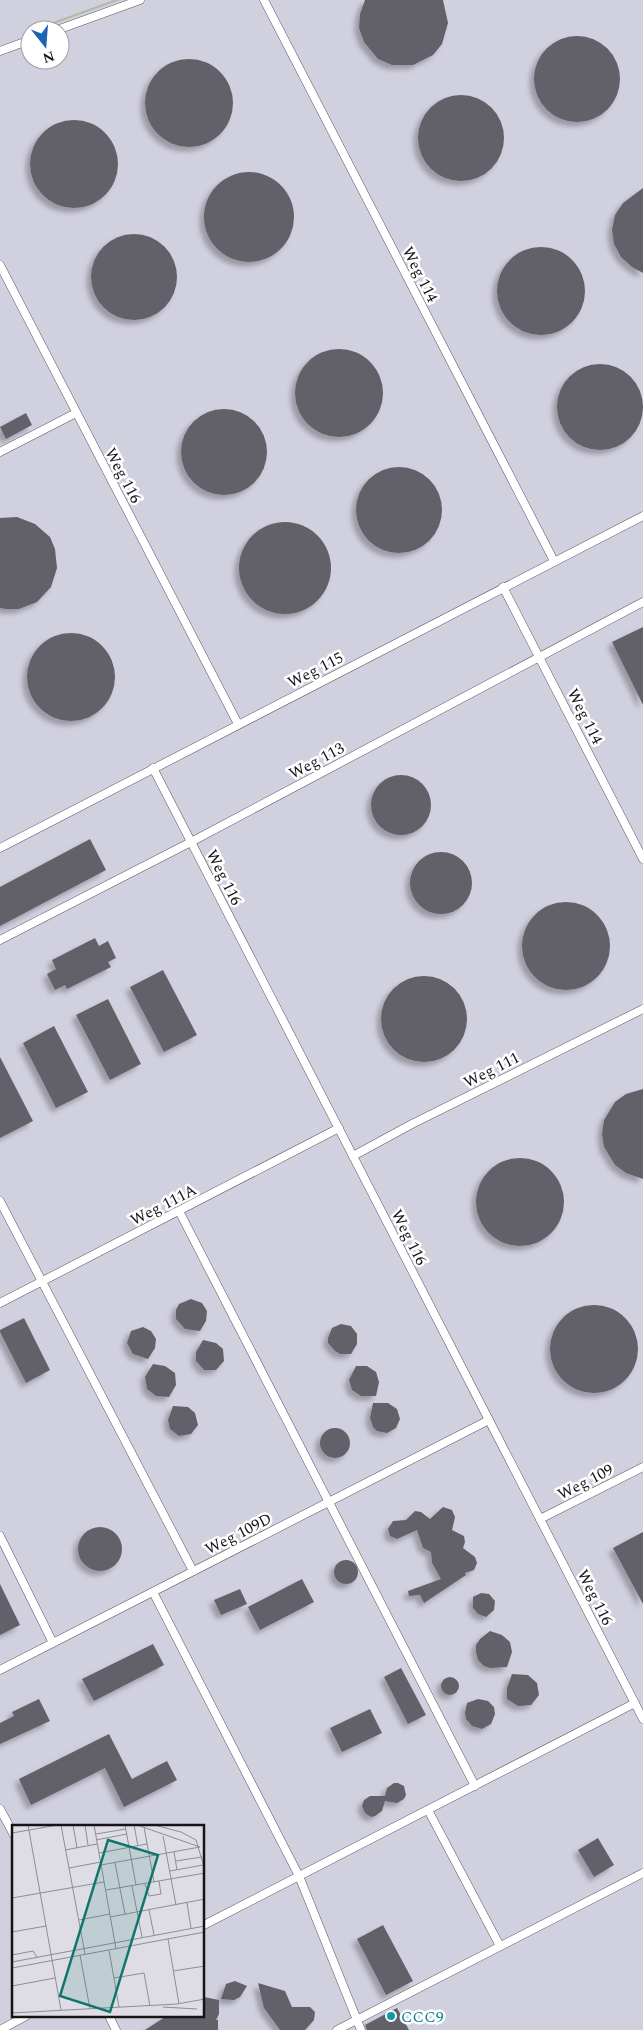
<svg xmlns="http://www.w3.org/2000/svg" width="643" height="2030" viewBox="0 0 643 2030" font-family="Spectral,serif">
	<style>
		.built { fill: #d1d0df; fill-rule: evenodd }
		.green { fill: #aebb9f }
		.building { fill: #626169; filter: url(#shadow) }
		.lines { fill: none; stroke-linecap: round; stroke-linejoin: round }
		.lane-casing { stroke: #5a5961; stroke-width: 9 }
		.lane { stroke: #fff; stroke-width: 8 }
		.culture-dot { fill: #0f9aa8; stroke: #fff; stroke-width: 2 }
		.labels { text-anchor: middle; stroke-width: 5; stroke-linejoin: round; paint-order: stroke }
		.street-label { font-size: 16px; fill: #151518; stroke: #fff }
		.culture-label { font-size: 16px; fill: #0d838f; stroke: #fff; text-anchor: start }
		.inset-road { fill: none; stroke: #8e8d94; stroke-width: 1 }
		.view { fill: #0f766e; fill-opacity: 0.15; stroke: #0f766e; stroke-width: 2.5 }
		.inset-edge { fill: none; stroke: #151518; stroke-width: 2.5 }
	</style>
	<defs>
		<filter id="shadow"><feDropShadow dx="-4.5" dy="4.5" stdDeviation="2.5" flood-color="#0004"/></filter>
	</defs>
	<rect width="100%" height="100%" fill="#dedde6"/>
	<path class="built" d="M0,0H643V2030H0ZM30,30H60V60H30ZM14,1826H204V2016H14Z"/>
	<polygon class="green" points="114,0 120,0 37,30 31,30"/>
	<g class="building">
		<polygon points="365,0 443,0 448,23 442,44 433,55 413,65 392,65 378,59 364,42 359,28 360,14"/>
		<circle cx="577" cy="79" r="43"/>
		<circle cx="189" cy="103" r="44"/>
		<circle cx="461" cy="138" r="43"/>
		<circle cx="74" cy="164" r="44"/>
		<circle cx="249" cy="217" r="45"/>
		<polygon points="643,188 643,273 632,267 621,257 614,244 612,230 615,215 623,203"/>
		<circle cx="134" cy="277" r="43"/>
		<circle cx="541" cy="291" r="44"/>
		<circle cx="339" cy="393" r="44"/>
		<circle cx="600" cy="407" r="43"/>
		<circle cx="224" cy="452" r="43"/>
		<polygon points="26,413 32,425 6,439 0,427"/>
		<circle cx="399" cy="510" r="43"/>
		<polygon points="17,517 35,524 50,537 55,549 57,568 51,587 37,602 19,609 6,609 0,608 0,518"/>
		<circle cx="285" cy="568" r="46"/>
		<polygon points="643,627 643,705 612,642"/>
		<circle cx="71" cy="677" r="44"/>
		<circle cx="401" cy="805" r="30"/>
		<polygon points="90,839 106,870 0,926 0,887"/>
		<circle cx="441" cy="883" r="31"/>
		<circle cx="566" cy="946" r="44"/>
		<polygon points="95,938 99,946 108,941 116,958 108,962 111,967 67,989 65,985 55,990 47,974 56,969 52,960"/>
		<polygon points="163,970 197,1035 164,1052 130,987"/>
		<circle cx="424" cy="1019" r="43"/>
		<polygon points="108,999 141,1064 110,1080 76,1015"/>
		<polygon points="54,1026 88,1092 56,1108 23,1043"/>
		<polygon points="0,1057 33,1121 0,1138"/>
		<polygon points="643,1089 643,1179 626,1173 615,1165 604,1147 602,1134 604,1120 615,1102 626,1094"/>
		<circle cx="520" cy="1202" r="44"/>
		<polygon points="191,1299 202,1303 207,1311 206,1321 200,1331 185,1329 176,1319 176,1310 179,1304"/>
		<circle cx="594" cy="1349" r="44"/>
		<polygon points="24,1318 50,1370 26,1383 0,1332 0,1330"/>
		<polygon points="341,1324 351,1326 357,1334 357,1344 351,1354 340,1354 335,1351 328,1343 328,1338 332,1328"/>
		<polygon points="143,1327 151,1331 156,1339 155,1348 148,1359 133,1354 127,1343 131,1331"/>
		<polygon points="203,1340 216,1343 223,1349 224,1361 216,1370 204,1370 196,1361 196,1352"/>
		<polygon points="153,1364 165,1366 175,1373 176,1385 169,1397 156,1396 147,1389 145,1377"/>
		<polygon points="356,1366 367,1366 376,1372 379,1382 376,1396 361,1396 352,1390 349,1380"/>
		<polygon points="373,1403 388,1403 397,1409 400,1419 396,1428 387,1433 377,1431 373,1427 370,1418"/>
		<polygon points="173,1406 188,1407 195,1413 198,1425 191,1434 179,1436 170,1429 168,1420"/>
		<circle cx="335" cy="1443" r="15"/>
		<polygon points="443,1507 452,1510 455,1517 452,1530 464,1536 465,1542 463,1548 475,1557 477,1563 474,1570 465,1573 466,1575 424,1603 420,1595 409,1596 408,1591 441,1579 432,1563 431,1552 423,1548 417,1530 397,1539 390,1536 388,1529 393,1521 406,1520 415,1511 421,1512 430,1519"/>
		<circle cx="100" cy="1549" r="22"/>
		<polygon points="643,1532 643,1604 613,1548"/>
		<circle cx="346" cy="1572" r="12"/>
		<polygon points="302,1579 314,1602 260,1630 248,1607"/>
		<polygon points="0,1584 20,1625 0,1635"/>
		<polygon points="240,1589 247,1604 221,1615 214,1600"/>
		<polygon points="481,1593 489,1594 495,1601 494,1610 486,1617 478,1614 473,1608 473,1597"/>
		<polygon points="490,1631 502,1635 510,1642 512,1652 507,1667 490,1668 484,1666 478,1660 476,1652 476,1645 480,1639"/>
		<polygon points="153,1644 164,1665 94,1701 82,1679"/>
		<polygon points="401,1668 426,1715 408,1724 384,1677"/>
		<polygon points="512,1674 528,1675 537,1683 539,1695 531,1705 518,1706 507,1699 507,1688"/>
		<circle cx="450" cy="1686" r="9"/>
		<polygon points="39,1699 50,1721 0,1744 0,1723 14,1716 12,1712"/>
		<polygon points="478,1699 488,1701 494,1707 495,1714 491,1724 482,1729 472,1726 466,1719 465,1713 467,1703"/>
		<polygon points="370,1709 382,1733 342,1752 330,1728"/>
		<polygon points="109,1734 132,1779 167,1761 177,1780 124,1807 105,1768 31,1805 19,1779"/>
		<polygon points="394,1783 398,1783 404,1786 406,1795 404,1799 397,1803 385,1801 382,1811 375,1816 371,1817 365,1813 362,1806 364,1800 370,1796 385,1796 387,1788"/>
		<polygon points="598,1838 614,1865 594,1877 578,1850"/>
		<polygon points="383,1925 413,1981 386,1995 357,1939"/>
		<polygon points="235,1981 247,1986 240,1997 234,2000 221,1999 226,1984"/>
		<polygon points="258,1983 285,1991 292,2007 310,2007 315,2012 314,2020 305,2030 280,2030 264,2008"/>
		<polygon points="204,1997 219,2000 219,2014 216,2020 218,2020 218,2030 145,2030 165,2017 193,2018 192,2016 204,2016"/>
		<polygon points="397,2008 409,2030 367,2030 365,2025"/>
	</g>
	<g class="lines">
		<defs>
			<g id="lane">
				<polyline points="264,0 554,561"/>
				<polyline points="57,30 140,0"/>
				<polyline points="0,51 30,40"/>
				<polyline points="0,265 238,724"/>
				<polyline points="0,452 76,413"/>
				<polyline points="503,587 643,859"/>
				<polyline points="153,768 643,1719"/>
				<polyline points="0,848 643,516"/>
				<polyline points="0,940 191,842 643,602"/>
				<polyline points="353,1156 412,1124 643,1009"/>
				<polyline points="0,1201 193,1571"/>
				<polyline points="179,1211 475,1786"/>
				<polyline points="0,1303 339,1128"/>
				<polyline points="540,1519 643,1467"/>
				<polyline points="0,1536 53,1643"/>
				<polyline points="153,1592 299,1876 361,2030"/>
				<polyline points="0,1670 489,1420"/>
				<polyline points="0,1809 14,1835"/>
				<polyline points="428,1810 500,1946"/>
				<polyline points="204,1925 635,1703"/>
				<polyline points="109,2016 116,2030"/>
				<polyline points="0,2030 26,2016"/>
				<polyline points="337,2030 643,1873"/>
			</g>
		</defs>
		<use href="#lane" class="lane-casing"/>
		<use href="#lane" class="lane"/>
	</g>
	<circle class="culture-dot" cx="391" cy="2016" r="5"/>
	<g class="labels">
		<g class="street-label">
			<text transform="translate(421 274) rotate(63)" y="6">Weg 114</text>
			<text transform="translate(124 475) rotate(62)" y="6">Weg 116</text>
			<text transform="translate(315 669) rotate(-27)" y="6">Weg 115</text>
			<text transform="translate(586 716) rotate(63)" y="6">Weg 114</text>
			<text transform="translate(316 760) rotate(-28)" y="6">Weg 113</text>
			<text transform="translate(225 877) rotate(63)" y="6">Weg 116</text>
			<text transform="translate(491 1069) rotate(-27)" y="6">Weg 111</text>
			<text transform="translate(163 1204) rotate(-27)" y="6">Weg 111A</text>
			<text transform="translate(410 1237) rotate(63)" y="6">Weg 116</text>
			<text transform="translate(585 1481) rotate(-27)" y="6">Weg 109</text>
			<text transform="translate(238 1533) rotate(-27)" y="6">Weg 109D</text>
			<text transform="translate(596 1597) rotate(63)" y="6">Weg 116</text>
		</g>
		<g class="culture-label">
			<text x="401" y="2022">CCC9</text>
		</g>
	</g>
	<g transform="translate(12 1825)">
		<rect width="192" height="192" fill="#dedde6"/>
		<path class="inset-road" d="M16,0L49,185M49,0L73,129M61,0L65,23M73,0L76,20M82,0L104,124M113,0L124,60M122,0L126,21M125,0L188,22M142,0L169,7L184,15L193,45M132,2L142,57M0,8L46,0M84,9L114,4M151,11L164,80M84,15L115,9M53,25L85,19M162,27L165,45M87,28L135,19M164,36L190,32M103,38L113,89M89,40L188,22M57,43L89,37M158,46L191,40M133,59L137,71L149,69L147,56M120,61L130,112M94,65L193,48M0,73L92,57M175,78L179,103M137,85L142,110M98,92L193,74M67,95L98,89M0,107L34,101M156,114L167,179M97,125L107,182M0,130L21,126L25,132M68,130L78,184M0,137L193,101M0,143L193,107M161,146L193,141M102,153L132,148L138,181M0,161L43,153M151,182L185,184M0,188L165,179L193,174"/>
		<path class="view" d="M96,15L146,30L98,187L48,171Z"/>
		<rect width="192" height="192" class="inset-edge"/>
	</g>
	<g transform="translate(45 45) rotate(163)"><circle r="24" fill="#ffffff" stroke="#a1a1a3"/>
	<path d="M0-4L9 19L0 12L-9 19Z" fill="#1b63b3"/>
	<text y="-8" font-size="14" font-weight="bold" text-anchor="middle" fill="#151518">N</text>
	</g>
</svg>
